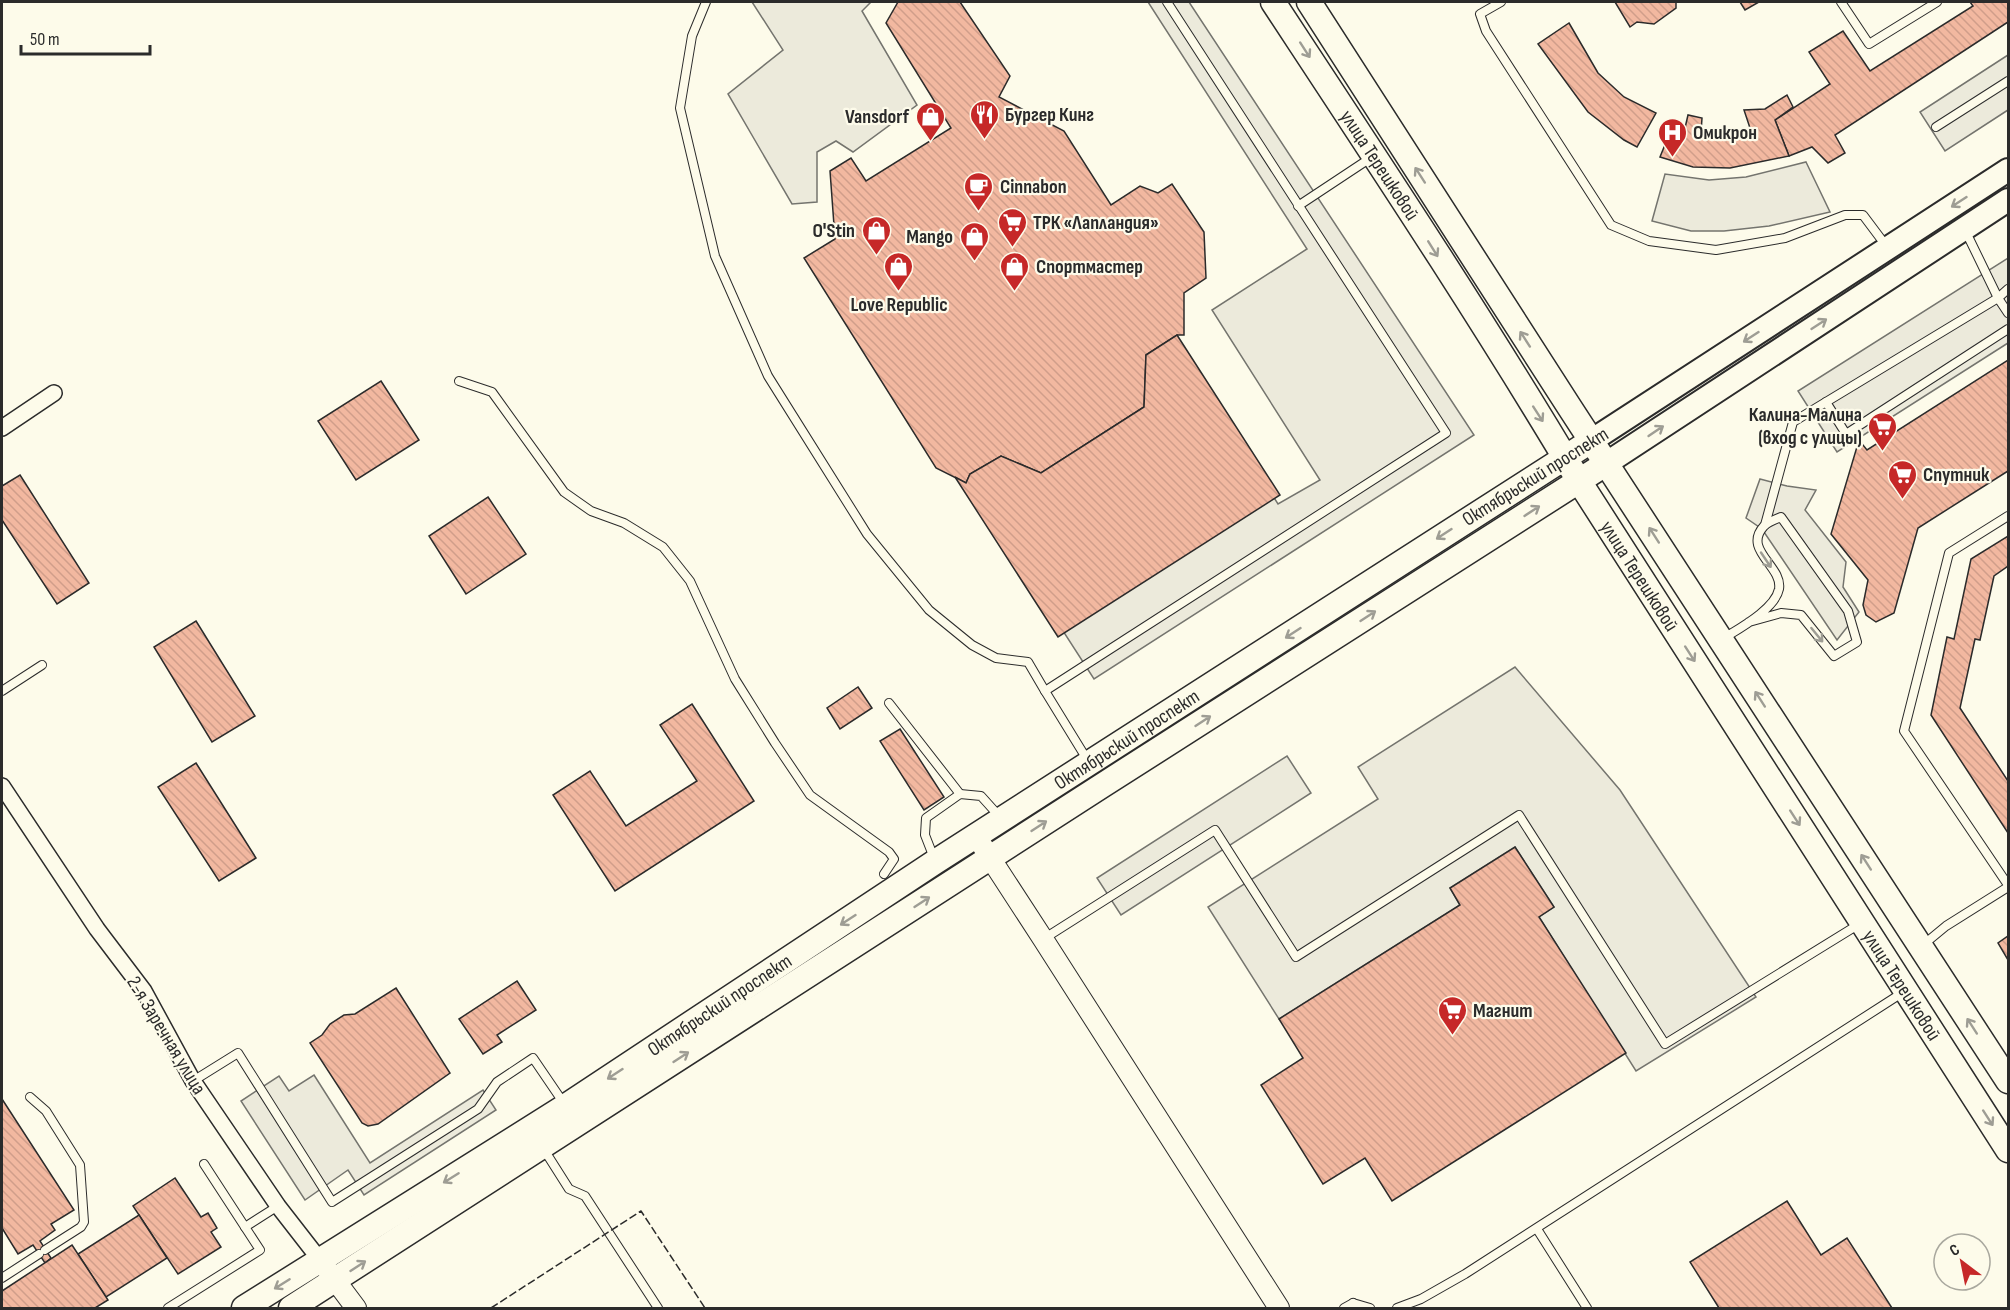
<svg xmlns="http://www.w3.org/2000/svg" width="2010" height="1310" viewBox="0 0 2010 1310" font-family="'Sofia Sans Condensed',sans-serif">
	<style>
		.parking { fill: #eceadb; stroke: #74746e; stroke-width: 1.5 }
		.building { fill: url(#building-back-hatch); stroke: #2b2b2b; stroke-width: 1.5 }
		.lines { fill: none; stroke-linecap: round; stroke-linejoin: round }
		.service-casing { stroke: #2b2b2b; stroke-width: 10 }
		.minor-casing { stroke: #2b2b2b; stroke-width: 18 }
		.tertiary-casing { stroke: #2b2b2b; stroke-width: 22 }
		.secondary-casing { stroke: #2b2b2b; stroke-width: 26 }
		.primary-casing { stroke: #2b2b2b; stroke-width: 27 }
		.service { stroke: #fdfbea; stroke-width: 8 }
		.minor { stroke: #fdfbea; stroke-width: 15 }
		.tertiary { stroke: #fdfbea; stroke-width: 20 }
		.secondary { stroke: #fdfbea; stroke-width: 22 }
		.primary { stroke: #fdfbea; stroke-width: 24 }
		.fence { stroke: #2b2b2b; stroke-width: 1.5; stroke-dasharray: 8 3; stroke-linecap: butt }
		.oneway { stroke: #9e9d94 }
		.labels { text-anchor: middle; stroke-width: 4.5; stroke-linejoin: round; paint-order: stroke }
		.poi-label { font-size: 20px; font-weight: bold; fill: #2b2b2b; stroke: #fdfbea; text-anchor: start }
		.street-label { font-size: 20px; fill: #2b2b2b; stroke: #fdfbea }
	</style>
	<defs>
		<pattern id="building-back-hatch" width="6" height="6" patternUnits="userSpaceOnUse" patternTransform="scale(1.5)"><rect width="6" height="6" fill="#f2b8a0"/><path d="M-1 5l2 2M0 0l6 6M5-1l2 2" fill="none" stroke="#d09e8a"/></pattern>
	</defs>
	<rect width="100%" height="100%" fill="#fdfbea"/>
	<g class="parking">
		<polygon points="752,2 871,2 862,11 917,105 853,152 836,141 817,152 817,202 792,204 728,94 783,50"/>
		<polygon points="1148,2 1189,2 1474,435 1094,679 974,493 1179,349 1278,504 1320,480 1212,310 1307,249"/>
		<polygon points="2008,55 2008,110 1945,151 1920,112"/>
		<polygon points="1806,162 1830,212 1769,226 1724,231 1691,231 1652,221 1665,174 1709,180 1746,177"/>
		<polygon points="2008,258 2008,343 1837,452 1798,391"/>
		<polygon points="1760,479 1787,486 1816,490 1805,510 1846,562 1843,587 1859,612 1837,640 1762,529 1746,518"/>
		<polygon points="1515,667 1620,790 1756,997 1636,1071 1539,917 1554,907 1515,847 1450,888 1460,905 1279,1019 1208,907 1378,799 1358,767"/>
		<polygon points="1287,756 1311,793 1121,915 1097,878"/>
		<polygon points="314,1075 370,1163 483,1090 496,1110 364,1195 348,1170 305,1200 241,1101 279,1076 289,1091"/>
	</g>
	<g class="building">
		<polygon points="898,2 960,2 1010,76 999,97 1064,131 1111,205 1140,186 1158,193 1172,184 1204,232 1206,278 1184,293 1184,335 1177,335 1146,355 1144,407 1041,473 1001,456 970,474 966,483 936,468 804,258 835,239 830,171 851,158 866,181 951,128 886,23"/>
		<polygon points="1615,2 1676,2 1676,8 1654,24 1637,22 1630,27"/>
		<polygon points="1740,2 1759,2 1745,10"/>
		<polygon points="1970,2 2008,2 2008,22 1835,135 1845,153 1828,163 1812,147 1789,156 1775,120 1830,84 1809,52 1843,31 1870,71 1973,6"/>
		<polygon points="1569,23 1598,73 1624,97 1656,113 1637,147 1624,140 1588,112 1538,44"/>
		<polygon points="1787,95 1793,107 1775,120 1789,156 1730,168 1693,167 1660,157 1673,125 1685,128 1688,115 1702,118 1701,132 1751,131 1744,110 1765,109"/>
		<polygon points="1177,335 1280,495 1058,637 955,477 966,483 970,474 1001,456 1041,473 1144,407 1146,355"/>
		<polygon points="2008,360 2008,471 1918,528 1894,613 1876,622 1866,615 1863,605 1868,580 1831,534 1859,440 1867,450"/>
		<polygon points="381,381 419,440 356,480 318,421"/>
		<polygon points="20,475 89,583 57,604 2,520 2,486"/>
		<polygon points="488,497 526,554 466,594 429,536"/>
		<polygon points="2008,536 2008,566 1994,576 1980,640 1975,639 1960,708 2008,781 2008,833 1931,715 1947,637 1954,639 1971,559"/>
		<polygon points="196,621 255,716 212,742 154,647"/>
		<polygon points="858,687 872,708 840,729 827,708"/>
		<polygon points="692,704 754,801 615,891 553,795 590,771 626,826 697,781 660,725"/>
		<polygon points="900,729 944,797 924,810 880,741"/>
		<polygon points="196,763 256,858 219,881 158,787"/>
		<polygon points="1515,847 1554,907 1539,917 1626,1053 1392,1201 1365,1158 1323,1184 1261,1085 1303,1058 1279,1019 1460,905 1450,888"/>
		<polygon points="2008,936 2008,960 1998,943"/>
		<polygon points="517,981 536,1010 497,1035 502,1042 483,1054 459,1019"/>
		<polygon points="396,988 450,1073 378,1124 368,1126 362,1123 310,1043 322,1035 330,1024 344,1015 355,1014"/>
		<polygon points="2,1099 74,1210 51,1224 55,1230 40,1241 51,1258 45,1263 33,1245 18,1254 2,1228"/>
		<polygon points="175,1178 201,1217 208,1213 217,1228 211,1232 221,1247 178,1274 133,1206"/>
		<polygon points="1787,1201 1821,1255 1847,1238 1892,1308 1719,1308 1690,1262"/>
		<polygon points="139,1215 167,1258 106,1297 78,1254"/>
		<polygon points="72,1245 108,1300 95,1308 2,1308 2,1291"/>
	</g>
	<g class="lines">
		<defs>
			<g id="service">
				<polyline points="706,2 692,36 680,108 715,256 768,376 867,534 929,610 972,645 996,658 1028,662 1045,691 1446,433 1167,2"/>
				<polyline points="1501,2 1480,14 1486,31 1611,225 1649,241 1716,250 1785,238 1845,215 1863,215 1887,247"/>
				<polyline points="1841,2 1869,44 1937,2"/>
				<polyline points="1936,127 2008,81"/>
				<polyline points="1298,206 1372,157"/>
				<polyline points="1965,230 1998,298 2008,313"/>
				<polyline points="459,381 492,392 564,492 591,511 624,523 663,547 690,581 735,679 775,743 810,795 889,852 894,859 884,874"/>
				<polyline points="1826,402 1846,434 2008,329"/>
				<polyline points="2008,516 1949,553 1904,731 2008,885"/>
				<polyline points="1765,525 1793,422 1998,298 2008,289"/>
				<path d="M1724,638C1740,628 1775,609 1779,589C1783,566 1742,550 1764,526C1768,522 1776,519 1781,517L1848,611L1857,642L1834,656L1801,615L1781,613L1749,622"/>
				<polyline points="2,691 42,665"/>
				<polyline points="1045,691 1088,761"/>
				<polyline points="889,703 960,794"/>
				<polyline points="934,858 925,835 926,818 960,794 981,796 999,816"/>
				<polyline points="1045,938 1215,830 1296,957 1519,815 1665,1044 1861,923"/>
				<polyline points="1923,945 1946,926 2008,887"/>
				<polyline points="193,1081 238,1053 332,1202 478,1109 497,1082 533,1058 565,1105"/>
				<polyline points="30,1097 46,1111 80,1165 84,1222 81,1227 45,1250"/>
				<polyline points="543,1148 569,1189 585,1196 658,1308"/>
				<polyline points="245,1227 278,1206"/>
				<polyline points="1537,1229 1587,1308"/>
				<polyline points="2,1278 39,1254"/>
				<polyline points="1353,1303 1370,1308"/>
				<polyline points="168,1308 260,1250 204,1164"/>
				<polyline points="1344,1308 1353,1303 1356,1307"/>
				<polyline points="1397,1308 1421,1299 1465,1274 1902,993"/>
			</g>
			<g id="minor">
				<polyline points="2,428 54,393"/>
				<polyline points="2,786 97,929 144,991 193,1081 278,1206 320,1260"/>
			</g>
			<g id="tertiary">
				<polyline points="976,836 1043,939 1279,1308"/>
				<polyline points="320,1260 356,1308"/>
			</g>
			<g id="secondary">
				<polyline points="1591,441 2008,170"/>
				<polyline points="1607,463 2008,200"/>
			</g>
			<g id="primary">
				<path id="s1" d="M1273,2C1377,160 1482,318 1579,481L2008,1150"/>
				<polyline points="1309,2 1570,408 2008,1081"/>
				<path id="s2" d="M244,1308L566,1106L935,862L1591,441"/>
				<polyline points="291,1308 1103,785 1607,463"/>
			</g>
		</defs>
		<use href="#service" class="service-casing"/>
		<use href="#minor" class="minor-casing"/>
		<use href="#tertiary" class="tertiary-casing"/>
		<use href="#secondary" class="secondary-casing"/>
		<use href="#primary" class="primary-casing"/>
		<use href="#service" class="service"/>
		<use href="#minor" class="minor"/>
		<use href="#tertiary" class="tertiary"/>
		<use href="#secondary" class="secondary"/>
		<use href="#primary" class="primary"/>
		<polyline class="fence" points="491,1308 641,1211 705,1308"/>
	</g>
	<defs><path id="oneway-shaft" d="M-6 0H5M1.5-3L5.5 0L1.5 3" fill="none" stroke-width="1.6" stroke-linecap="round" stroke-linejoin="round" transform="scale(1.5)"/></defs>
	<g class="oneway">
		<use href="#oneway-shaft" transform="translate(1305 50) rotate(57)"/>
		<use href="#oneway-shaft" transform="translate(1420 175) rotate(-123)"/>
		<use href="#oneway-shaft" transform="translate(1959 202) rotate(147)"/>
		<use href="#oneway-shaft" transform="translate(1433 249) rotate(58)"/>
		<use href="#oneway-shaft" transform="translate(1819 324) rotate(-33)"/>
		<use href="#oneway-shaft" transform="translate(1751 337) rotate(147)"/>
		<use href="#oneway-shaft" transform="translate(1525 339) rotate(-123)"/>
		<use href="#oneway-shaft" transform="translate(1538 414) rotate(57)"/>
		<use href="#oneway-shaft" transform="translate(1656 431) rotate(-34)"/>
		<use href="#oneway-shaft" transform="translate(1532 511) rotate(-33)"/>
		<use href="#oneway-shaft" transform="translate(1444 534) rotate(147)"/>
		<use href="#oneway-shaft" transform="translate(1654 535) rotate(-123)"/>
		<use href="#oneway-shaft" transform="translate(1766 560) rotate(56)"/>
		<use href="#oneway-shaft" transform="translate(1368 616) rotate(-33)"/>
		<use href="#oneway-shaft" transform="translate(1293 633) rotate(147)"/>
		<use href="#oneway-shaft" transform="translate(1817 635) rotate(51)"/>
		<use href="#oneway-shaft" transform="translate(1690 654) rotate(57)"/>
		<use href="#oneway-shaft" transform="translate(1760 699) rotate(-123)"/>
		<use href="#oneway-shaft" transform="translate(1203 721) rotate(-33)"/>
		<use href="#oneway-shaft" transform="translate(1795 818) rotate(57)"/>
		<use href="#oneway-shaft" transform="translate(1039 826) rotate(-33)"/>
		<use href="#oneway-shaft" transform="translate(1866 862) rotate(-123)"/>
		<use href="#oneway-shaft" transform="translate(922 902) rotate(-33)"/>
		<use href="#oneway-shaft" transform="translate(848 920) rotate(147)"/>
		<use href="#oneway-shaft" transform="translate(1972 1026) rotate(-123)"/>
		<use href="#oneway-shaft" transform="translate(681 1057) rotate(-33)"/>
		<use href="#oneway-shaft" transform="translate(615 1074) rotate(147)"/>
		<use href="#oneway-shaft" transform="translate(1988 1118) rotate(57)"/>
		<use href="#oneway-shaft" transform="translate(451 1178) rotate(148)"/>
		<use href="#oneway-shaft" transform="translate(358 1266) rotate(-33)"/>
		<use href="#oneway-shaft" transform="translate(282 1284) rotate(148)"/>
	</g>
	<defs>
		<symbol id="restaurant-pin" viewBox="-11 -11 22 30"><path d="M0 17L-7.5 6A9.5 9.5 0 1 1 7.5 6Z" fill="#c62828" stroke="#fdfbea"/><path d="M-5-6h1v4h1v-4h1v4h1v-4h1v5L-1.5 .5V6h-2V.5L-5-1ZM5-6V6H3V1.5H1.5Q1.5-4 5-6Z" fill="#fff"/></symbol>
		<symbol id="shop-pin" viewBox="-11 -11 22 30"><path d="M0 17L-7.5 6A9.5 9.5 0 1 1 7.5 6Z" fill="#c62828" stroke="#fdfbea"/><path d="M-5-2.5h2.3a2.7 3.5 0 0 1 5.4 0H5L5.5 6h-11ZM-1.5-2.5h3a1.5 2.3 0 0 0-3 0Z" fill="#fff"/></symbol>
		<symbol id="hospital-pin" viewBox="-11 -11 22 30"><path d="M0 17L-7.5 6A9.5 9.5 0 1 1 7.5 6Z" fill="#c62828" stroke="#fdfbea"/><path d="M-5-5h3v3.5h4V-5h3V5h-3V1.5h-4V5h-3Z" fill="#fff"/></symbol>
		<symbol id="cafe-pin" viewBox="-11 -11 22 30"><path d="M0 17L-7.5 6A9.5 9.5 0 1 1 7.5 6Z" fill="#c62828" stroke="#fdfbea"/><path d="M-5.5-4.5H6V0H3Q3 3.5 0 3.5H-2.5Q-5.5 3.5-5.5 0ZM3-3.2v2h1.7v-2ZM-6 4.5H4V6H-6Z" fill="#fff"/></symbol>
		<symbol id="supermarket-pin" viewBox="-11 -11 22 30"><path d="M0 17L-7.5 6A9.5 9.5 0 1 1 7.5 6Z" fill="#c62828" stroke="#fdfbea"/><path d="M-6-5.5h2.5l.6 2H6L4.5 2H-2.5L-4.4-4H-6ZM-1.5 3.2a1.3 1.3 0 1 0 .1 0ZM3 3.2a1.3 1.3 0 1 0 .1 0Z" fill="#fff"/></symbol>
	</defs>
	<g fill-rule="evenodd">
		<use href="#restaurant-pin" x="968" y="98" width="33" height="45"/>
		<use href="#shop-pin" x="914" y="100" width="33" height="45"/>
		<use href="#hospital-pin" x="1656" y="116" width="33" height="45"/>
		<use href="#cafe-pin" x="962" y="170" width="33" height="45"/>
		<use href="#supermarket-pin" x="996" y="206" width="33" height="45"/>
		<use href="#shop-pin" x="860" y="214" width="33" height="45"/>
		<use href="#shop-pin" x="958" y="220" width="33" height="45"/>
		<use href="#shop-pin" x="882" y="250" width="33" height="45"/>
		<use href="#shop-pin" x="998" y="250" width="33" height="45"/>
		<use href="#supermarket-pin" x="1866" y="410" width="33" height="45"/>
		<use href="#supermarket-pin" x="1886" y="458" width="33" height="45"/>
		<use href="#supermarket-pin" x="1436" y="994" width="33" height="45"/>
	</g>
	<g class="labels">
		<g class="poi-label">
			<text x="1005" y="121">Бургер Кинг</text>
			<text x="909" y="123" text-anchor="end">Vansdorf</text>
			<text x="1693" y="139">Омикрон</text>
			<text x="1000" y="193">Cinnabon</text>
			<text x="1033" y="229">ТРК «Лапландия»</text>
			<text x="855" y="237" text-anchor="end">O'Stin</text>
			<text x="953" y="243" text-anchor="end">Mango</text>
			<text x="1036" y="273">Спортмастер</text>
			<text x="899" y="311" text-anchor="middle">Love Republic</text>
			<text x="1862" y="421" text-anchor="end">Калина-Малина<tspan x="1862" dy="23">(вход с улицы)</tspan></text>
			<text x="1923" y="481">Спутник</text>
			<text x="1473" y="1017">Магнит</text>
		</g>
		<g class="street-label">
			<text dy="7" stroke="none"><textPath href="#s1" startOffset="195">улица Терешковой</textPath></text>
			<text transform="translate(1535 476) rotate(-32)" y="7">Октябрьский проспект</text>
			<text dy="7" stroke="none"><textPath href="#s1" startOffset="681">улица Терешковой</textPath></text>
			<text dy="7" stroke="none"><textPath href="#s2" startOffset="1050">Октябрьский проспект</textPath></text>
			<text dy="7" stroke="none"><textPath href="#s1" startOffset="1167">улица Терешковой</textPath></text>
			<text dy="7" stroke="none"><textPath href="#s2" startOffset="564">Октябрьский проспект</textPath></text>
			<text transform="translate(167 1035) rotate(59)" y="7">2-я Заречная улица</text>
		</g>
	</g>
	<rect width="2010" height="1310" fill="none" stroke="#2b2b2b" stroke-width="6"/>
	<g transform="translate(1962 1262) rotate(328)"><circle r="28" fill="#fdfbea" stroke="#a9a89e" stroke-width="1.5"/>
	<path d="M0-4.5L10 22L0 15L-10 22Z" fill="#c62828"/>
	<text y="-9" font-size="16" font-weight="bold" text-anchor="middle" fill="#2b2b2b">С</text>
	</g>
	<path d="M21 45v9h129v-9" fill="none" stroke="#2b2b2b" stroke-width="3"/>
	<text x="30" y="45" font-size="18" fill="#2b2b2b" stroke="#fdfbea" stroke-width="4.5" paint-order="stroke">50 m</text>
</svg>
